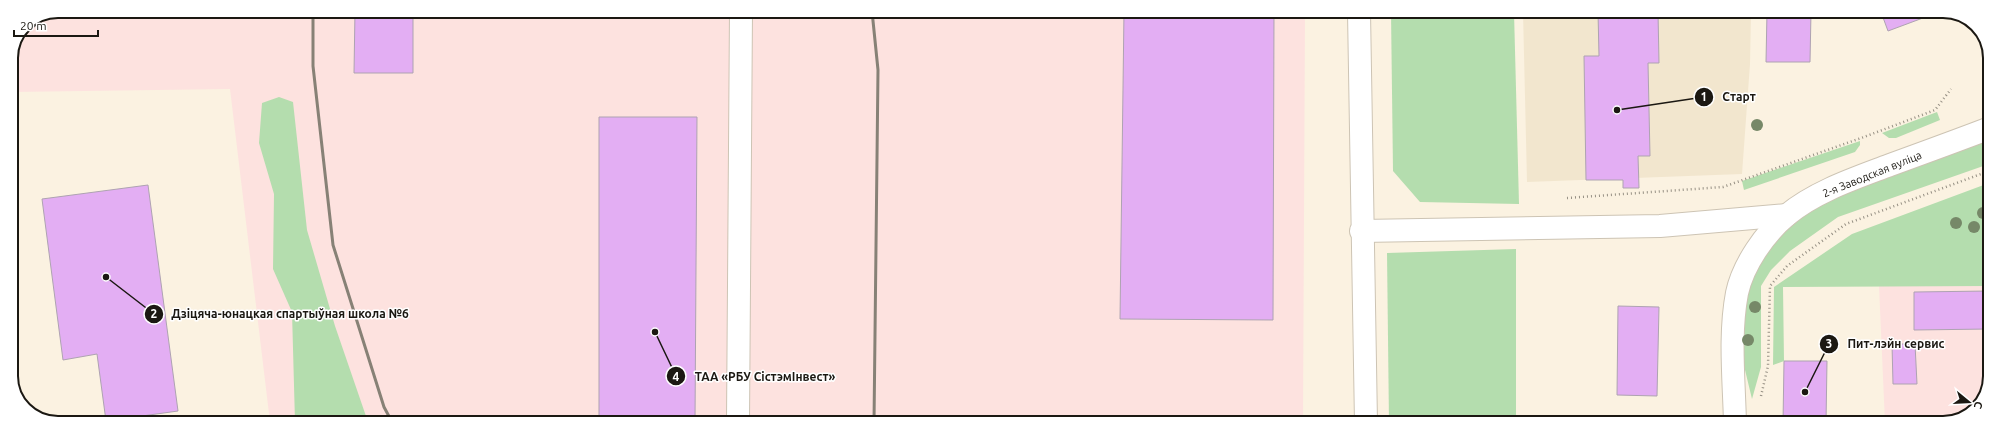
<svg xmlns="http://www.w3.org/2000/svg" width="2001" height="434" viewBox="0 0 2001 434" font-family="Ubuntu,sans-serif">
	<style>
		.industrial { fill: #fde2df }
		.built { fill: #f2e6ce }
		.green { fill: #b4ddae }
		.building { fill: #e3aef3; stroke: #aea3b1 }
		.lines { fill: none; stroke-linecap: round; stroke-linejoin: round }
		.minor-casing { stroke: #cdc4b4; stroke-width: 24 }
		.path { stroke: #969084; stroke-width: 2.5; stroke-dasharray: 1 3; stroke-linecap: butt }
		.minor { stroke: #fff; stroke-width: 22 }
		.rail { stroke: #878176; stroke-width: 3 }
		.tree { fill: #768868 }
		.labels { text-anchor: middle; stroke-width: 3; stroke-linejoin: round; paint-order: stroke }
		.street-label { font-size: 11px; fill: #1b1812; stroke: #fff }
		.rim { fill: none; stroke: #1b1812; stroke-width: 2 }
		.leader { fill: none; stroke: #1b1812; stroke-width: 1.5 }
		.callout-dot { fill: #1b1812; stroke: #fff; stroke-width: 1.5 }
		.mark-label { font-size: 12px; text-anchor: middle; font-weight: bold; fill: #fff }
		.callout-label { font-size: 12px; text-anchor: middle; font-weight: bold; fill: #1b1812; stroke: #fff; stroke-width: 3; stroke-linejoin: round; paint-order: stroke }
	</style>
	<rect width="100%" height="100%" fill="#fbf2e1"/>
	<g class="industrial">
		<polygon points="58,11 1305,12 1303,423 270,422 230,89 11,92 11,58 25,25"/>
		<polygon points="1879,286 1989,286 1989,385 1974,412 1943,423 1885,423"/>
	</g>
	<polygon class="built" points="1523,12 1751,12 1750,64 1742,174 1527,182"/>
	<g class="green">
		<polygon points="1391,12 1514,12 1519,204 1420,202 1393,171"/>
		<polygon points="279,97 293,102 307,230 335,326 368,422 295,422 292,312 273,269 274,194 259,143 262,103"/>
		<polygon points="1937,112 1940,120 1896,138 1889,138 1882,133"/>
		<polygon points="1990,137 1989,164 1838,217 1790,251 1771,270 1761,286 1761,367 1752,399 1739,345 1742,293 1763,250 1792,223 1845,190"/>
		<polygon points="1860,141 1860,145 1855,152 1744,190 1742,181"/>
		<polygon points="1989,183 1989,286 1783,287 1784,361 1773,365 1774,287 1852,234"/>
		<polygon points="1516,249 1516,423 1389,423 1387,253"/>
	</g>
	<g class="building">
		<polygon points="355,11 413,11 413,73 354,73"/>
		<polygon points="1124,11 1274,12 1273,320 1120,319"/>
		<polygon points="1598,12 1658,12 1659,63 1648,63 1650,156 1638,156 1639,188 1623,188 1623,180 1586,180 1584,56 1599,56"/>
		<polygon points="1767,12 1811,12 1810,62 1766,62"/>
		<polygon points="1881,12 1939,12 1888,31"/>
		<polygon points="599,117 697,117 695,422 599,422"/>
		<polygon points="148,185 178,411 106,421 97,354 63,360 42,199"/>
		<polygon points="1989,291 1989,329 1914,330 1914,292"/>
		<polygon points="1618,306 1659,307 1657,396 1617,395"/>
		<polygon points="1892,344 1915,344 1917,384 1893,384"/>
		<polygon points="1784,361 1827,361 1826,423 1783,423"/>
		<polygon points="1571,418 1604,420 1604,423 1570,423"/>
	</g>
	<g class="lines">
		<defs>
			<g id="minor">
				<polyline points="1359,12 1366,423"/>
				<polyline points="1361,231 1660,226 1787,215"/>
				<polyline points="738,422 741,11"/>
				<path d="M1735,423C1734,380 1729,335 1737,293C1743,265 1765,233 1787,215C1816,191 1856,178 1890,165C1923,153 1956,141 1990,128"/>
			</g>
		</defs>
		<use href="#minor" class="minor-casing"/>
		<g class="path">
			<polyline points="1567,198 1723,187 1864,137 1935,110 1951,89"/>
			<polyline points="1761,396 1768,366 1770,286 1787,266 1846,224 1989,171"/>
			<polyline points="138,417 139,422"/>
		</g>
		<use href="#minor" class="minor"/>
		<g class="rail">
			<polyline points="313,11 313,66 333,245 384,407 392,422"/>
			<polyline points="872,11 878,70 874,423"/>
		</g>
	</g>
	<g class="tree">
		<circle cx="1757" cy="125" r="6"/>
		<circle cx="1983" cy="213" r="6"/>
		<circle cx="1956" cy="223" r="6"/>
		<circle cx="1974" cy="227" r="6"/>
		<circle cx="1755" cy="307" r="6"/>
		<circle cx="1748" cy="340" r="6"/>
	</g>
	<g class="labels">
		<g class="street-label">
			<text transform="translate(1872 174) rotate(-22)" y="4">2-я Заводская вуліца</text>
		</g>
	</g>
	<path d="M0 0H2001V434H0ZM58 18H1943A40 40 0 0 1 1983 58V376A40 40 0 0 1 1943 416H58A40 40 0 0 1 18 376V58A40 40 0 0 1 58 18Z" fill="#fff" fill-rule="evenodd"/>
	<path class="rim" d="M58 18H1943A40 40 0 0 1 1983 58V376A40 40 0 0 1 1943 416H58A40 40 0 0 1 18 376V58A40 40 0 0 1 58 18Z"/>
	<path class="leader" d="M1617 110L1704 97M106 277L154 314M1805 392L1829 344M655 332L676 376"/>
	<g class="callout-dot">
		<circle cx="1617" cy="110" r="4"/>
		<circle cx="106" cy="277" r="4"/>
		<circle cx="1805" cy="392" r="4"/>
		<circle cx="655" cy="332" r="4"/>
		<circle cx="1704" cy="97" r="10"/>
		<circle cx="154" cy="314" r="10"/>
		<circle cx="1829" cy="344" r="10"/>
		<circle cx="676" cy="376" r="10"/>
	</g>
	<g class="mark-label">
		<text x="1704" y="101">1</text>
		<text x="154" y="318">2</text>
		<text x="1829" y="348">3</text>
		<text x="676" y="381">4</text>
	</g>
	<g class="callout-label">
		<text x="1739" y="101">Старт</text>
		<text x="290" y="318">Дзіцяча-юнацкая спартыўная школа №6</text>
		<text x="1896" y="348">Пит-лэйн сервис</text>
		<text x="765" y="381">ТАА «РБУ СістэмІнвест»</text>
	</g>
	<g transform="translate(1969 402) rotate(108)" stroke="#ffffff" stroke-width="3" paint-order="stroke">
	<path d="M0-3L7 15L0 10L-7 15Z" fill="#1b1812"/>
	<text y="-6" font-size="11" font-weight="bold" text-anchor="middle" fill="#1b1812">С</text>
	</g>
	<path d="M14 30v6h84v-6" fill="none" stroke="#1b1812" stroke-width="2"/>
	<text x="20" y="30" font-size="12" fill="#1b1812" stroke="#ffffff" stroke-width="3" paint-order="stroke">20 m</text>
</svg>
